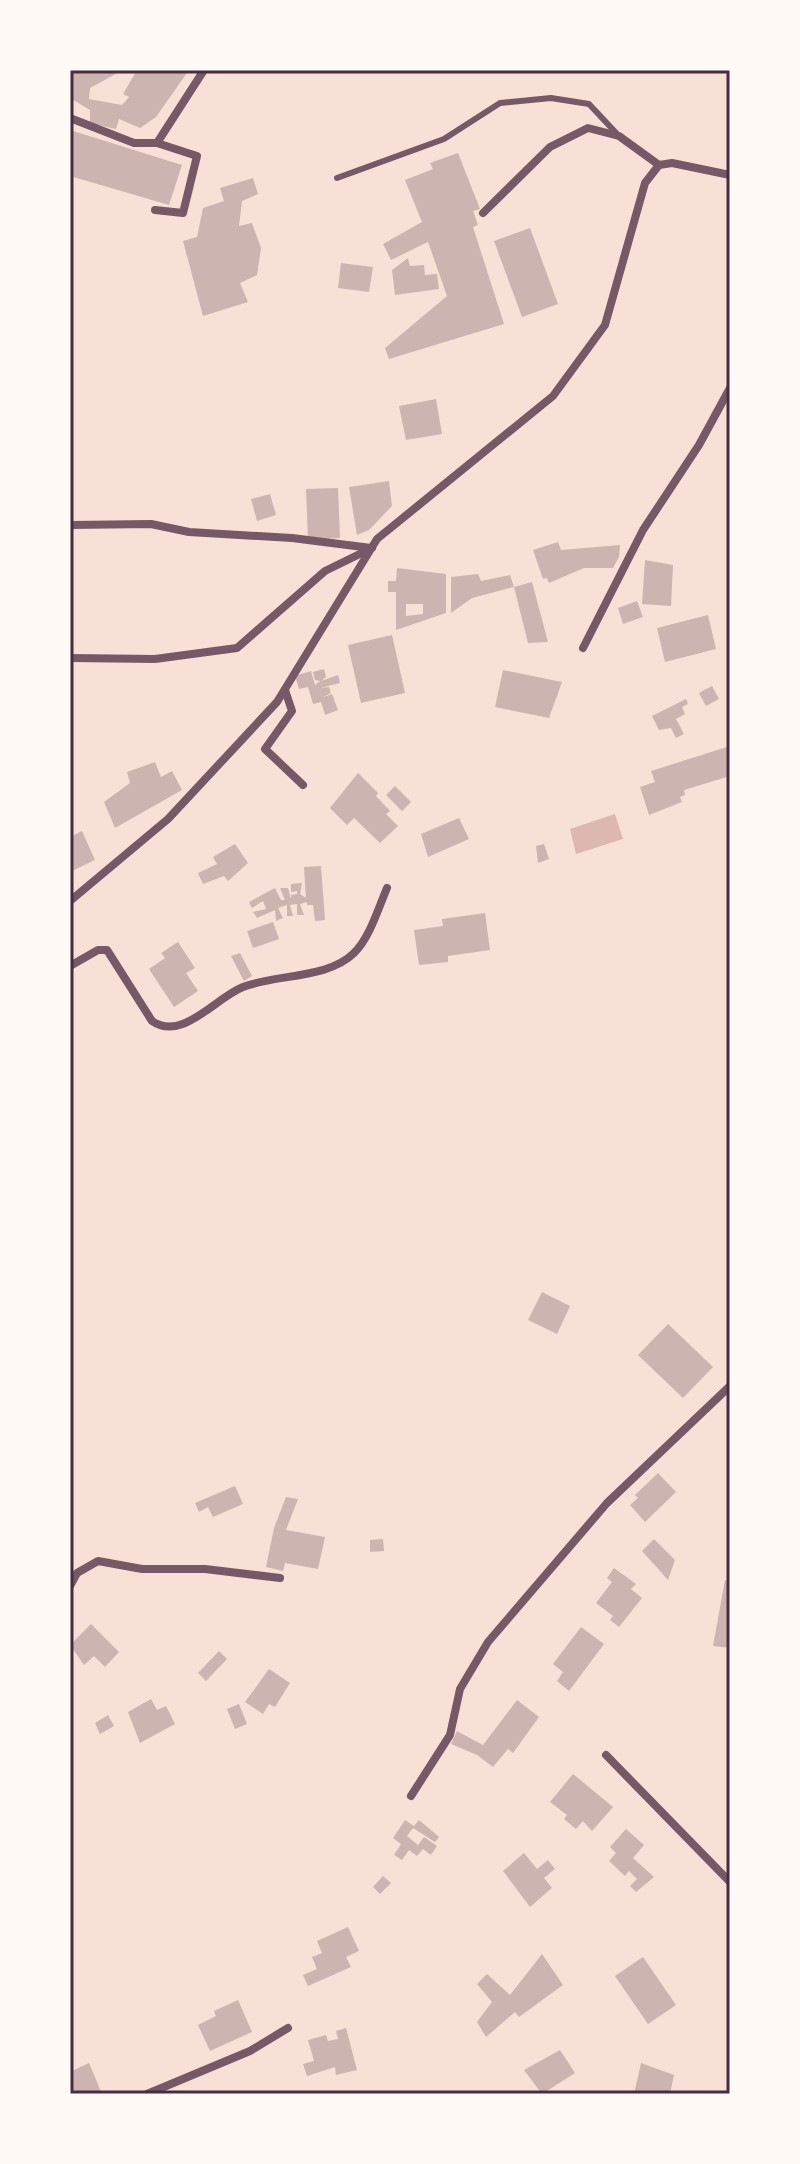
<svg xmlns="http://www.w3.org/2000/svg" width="800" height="2164" viewBox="0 0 800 2164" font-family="'DM Sans',sans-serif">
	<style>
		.water { fill: #dcb8b0 }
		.building { fill: #ccb4b1; fill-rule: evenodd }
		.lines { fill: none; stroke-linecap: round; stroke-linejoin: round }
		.service { stroke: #755966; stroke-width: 6 }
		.minor { stroke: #755966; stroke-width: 8 }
		.neatline { fill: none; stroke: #4a2c40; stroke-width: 3 }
	</style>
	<rect width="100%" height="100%" fill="#f7e1d7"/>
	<polygon class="water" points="615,814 623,839 576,854 570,829"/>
	<g class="building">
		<polygon points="70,70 123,70 90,88 89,99 122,105 129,97 123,94 137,70 189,70 156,117 140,128 119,119 116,129 90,123 90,110 70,98"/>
		<polygon points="70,130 182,165 169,205 70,176"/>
		<polygon points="458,153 480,209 473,211 478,225 473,227 504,324 389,359 385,348 447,296 428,242 391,260 383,244 422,222 405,180 433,169 430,163"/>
		<polygon points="253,178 258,194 242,201 239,226 252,223 261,248 257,275 240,283 248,302 203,316 183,241 197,237 203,208 224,201 220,188"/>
		<polygon points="530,228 558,304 522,317 494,241"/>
		<polygon points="408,258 410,266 424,265 425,275 437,274 439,289 395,295 392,270"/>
		<polygon points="341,263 373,267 369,292 338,288"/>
		<polygon points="436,399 442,434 406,440 399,406"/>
		<polygon points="389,481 392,506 369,530 357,535 349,487"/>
		<polygon points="338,488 340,538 308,540 306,489"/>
		<polygon points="270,494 276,515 257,521 251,499"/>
		<polygon points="558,542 561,550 620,545 619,557 613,568 584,568 549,583 547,578 543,579 533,550"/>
		<polygon points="645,560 673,565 671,606 642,604"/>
		<path d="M397,568L446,574V613L396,630V592H388V581H396ZM406,604H423V614L406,616Z"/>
		<polygon points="478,574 481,581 510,575 514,587 472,598 451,613 451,577"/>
		<polygon points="532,582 548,642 528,643 514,587"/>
		<polygon points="637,601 643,617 623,624 618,608"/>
		<polygon points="708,615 716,649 665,662 657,628"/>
		<polygon points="392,635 405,693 361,703 348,645"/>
		<polygon points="324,669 326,677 321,681 338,675 340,683 320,688 329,687 331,693 321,698 332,694 338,710 325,715 321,702 313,704 308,687 299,689 295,676 311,671 315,685 320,681 315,680 313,672"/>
		<polygon points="503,670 562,682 549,718 495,707"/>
		<polygon points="712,686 719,699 706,706 699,693"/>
		<polygon points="686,699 688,704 682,707 685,714 676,719 684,734 676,738 671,728 659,730 652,716"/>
		<polygon points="730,746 730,776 684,790 685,795 680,797 682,802 649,815 640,787 655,782 651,771"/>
		<polygon points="155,762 161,777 172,771 182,790 115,828 104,802 130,783 127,772"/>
		<polygon points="358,773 378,793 376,796 390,811 386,814 398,826 380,843 354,818 347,825 330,808"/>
		<polygon points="395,786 411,802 402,811 386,795"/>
		<polygon points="459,818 469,839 428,857 421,834"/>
		<polygon points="82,831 95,860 70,872 70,837"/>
		<polygon points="235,844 248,863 228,881 224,876 203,884 198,873 217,864 213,857"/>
		<polygon points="544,844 549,859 538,863 536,846"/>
		<polygon points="321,866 325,920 315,921 313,905 307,905 307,902 300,904 304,915 297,915 297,904 290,905 293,916 287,916 287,905 278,908 283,918 276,921 275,910 257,918 253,912 266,909 263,901 252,908 249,902 275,888 281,900 285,900 280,888 288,888 291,899 291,895 297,894 297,891 291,892 291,884 302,883 300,894 306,898 304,867"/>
		<polygon points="485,913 490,950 448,956 448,962 419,965 414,930 443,926 442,919"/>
		<polygon points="273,922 279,939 253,948 247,931"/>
		<polygon points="178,942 195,968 186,973 198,991 174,1007 149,969 165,958 161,953"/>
		<polygon points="240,953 252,976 244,981 231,956"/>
		<polygon points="542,1292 570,1306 557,1334 528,1320"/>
		<polygon points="668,1324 713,1367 683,1398 638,1355"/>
		<polygon points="658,1473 676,1492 645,1522 630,1505 638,1498 635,1495"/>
		<polygon points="235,1486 243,1504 213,1517 208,1507 199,1512 195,1503"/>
		<polygon points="286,1497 298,1499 286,1530 325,1537 318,1569 285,1563 283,1571 266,1567 274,1528"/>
		<polygon points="383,1539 384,1551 370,1552 370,1540"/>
		<polygon points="654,1539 675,1560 668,1580 642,1551"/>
		<polygon points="614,1568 636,1584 631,1589 642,1598 619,1627 610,1620 613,1616 596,1603 612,1582 607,1578"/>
		<polygon points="725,1580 730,1581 730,1648 713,1646"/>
		<polygon points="91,1624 119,1652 105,1667 94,1656 84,1665 70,1645"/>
		<polygon points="581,1627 604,1644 569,1691 557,1681 563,1672 553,1664"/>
		<polygon points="219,1651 227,1659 206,1681 198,1673"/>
		<polygon points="269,1669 290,1683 275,1707 269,1704 263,1714 245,1702"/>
		<polygon points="151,1699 157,1710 166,1706 175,1724 140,1743 128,1712"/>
		<polygon points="517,1700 539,1717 513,1753 508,1749 493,1767 477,1755 451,1744 457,1731 483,1745"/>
		<polygon points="239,1704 247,1724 235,1729 227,1709"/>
		<polygon points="108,1715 114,1726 100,1734 95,1723"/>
		<polygon points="573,1774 613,1807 592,1831 583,1821 576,1829 564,1819 567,1815 550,1802"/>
		<polygon points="405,1820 414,1826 419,1820 439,1837 435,1842 413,1828 407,1836 418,1845 424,1837 437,1846 431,1855 423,1849 417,1856 409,1850 402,1860 394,1855 401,1844 393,1838"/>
		<polygon points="626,1829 644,1845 633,1858 654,1877 636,1892 630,1886 637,1879 629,1871 625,1876 609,1861 616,1853 610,1847"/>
		<polygon points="524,1853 537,1869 548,1860 555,1869 544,1878 552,1888 530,1907 503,1871"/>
		<polygon points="383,1876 391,1883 380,1894 373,1887"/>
		<polygon points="348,1927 359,1951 346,1957 351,1967 308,1986 303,1975 317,1969 312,1957 322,1953 317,1941"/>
		<polygon points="542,1954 563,1985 519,2017 515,2012 486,2037 477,2022 492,2002 477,1984 487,1974 510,1995"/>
		<polygon points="643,1957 676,2005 648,2024 615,1976"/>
		<polygon points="238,2000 252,2032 210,2051 198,2025 216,2016 214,2011"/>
		<polygon points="346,2028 357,2070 336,2075 335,2067 307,2076 303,2064 314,2061 308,2040 326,2035 328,2041 338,2039 336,2031"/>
		<polygon points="560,2050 575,2073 542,2094 524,2070"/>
		<polygon points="89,2063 102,2094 70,2094 70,2072"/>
		<polygon points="641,2063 674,2075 670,2094 634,2094"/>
	</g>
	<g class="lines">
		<polyline class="service" points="337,178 444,139 500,103 551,98 589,104 618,135"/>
		<g class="minor">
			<polyline points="70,118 134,143 157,143 204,70"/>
			<polyline points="155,210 183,213 197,156 157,143"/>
			<polyline points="483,213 550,147 588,128 619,136 659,165"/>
			<polyline points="70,525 151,524 189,532 292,538 371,548"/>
			<polyline points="583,648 643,530 699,445 730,388"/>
			<polyline points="70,658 155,659 237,648 325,571 372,548"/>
			<polyline points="285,690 292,711 265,749 303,785"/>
			<polyline points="70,901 168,819 277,702 377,539 553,396 605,325 645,183 659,165 672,163 730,175"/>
			<path d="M70,966L98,950H107L152,1021C182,1042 215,998 243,987C276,974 328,979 354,953C370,937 378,909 387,888"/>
			<polyline points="70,1586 77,1573 98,1561 142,1569 205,1569 280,1578"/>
			<polyline points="606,1755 730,1882"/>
			<polyline points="411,1796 450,1735 460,1689 488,1642 607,1503 730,1386"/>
			<polyline points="147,2094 250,2051 288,2028"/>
		</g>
	</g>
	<rect width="800" height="2164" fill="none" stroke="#fffaf5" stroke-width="144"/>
	<rect x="72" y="72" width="656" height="2020" class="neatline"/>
</svg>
